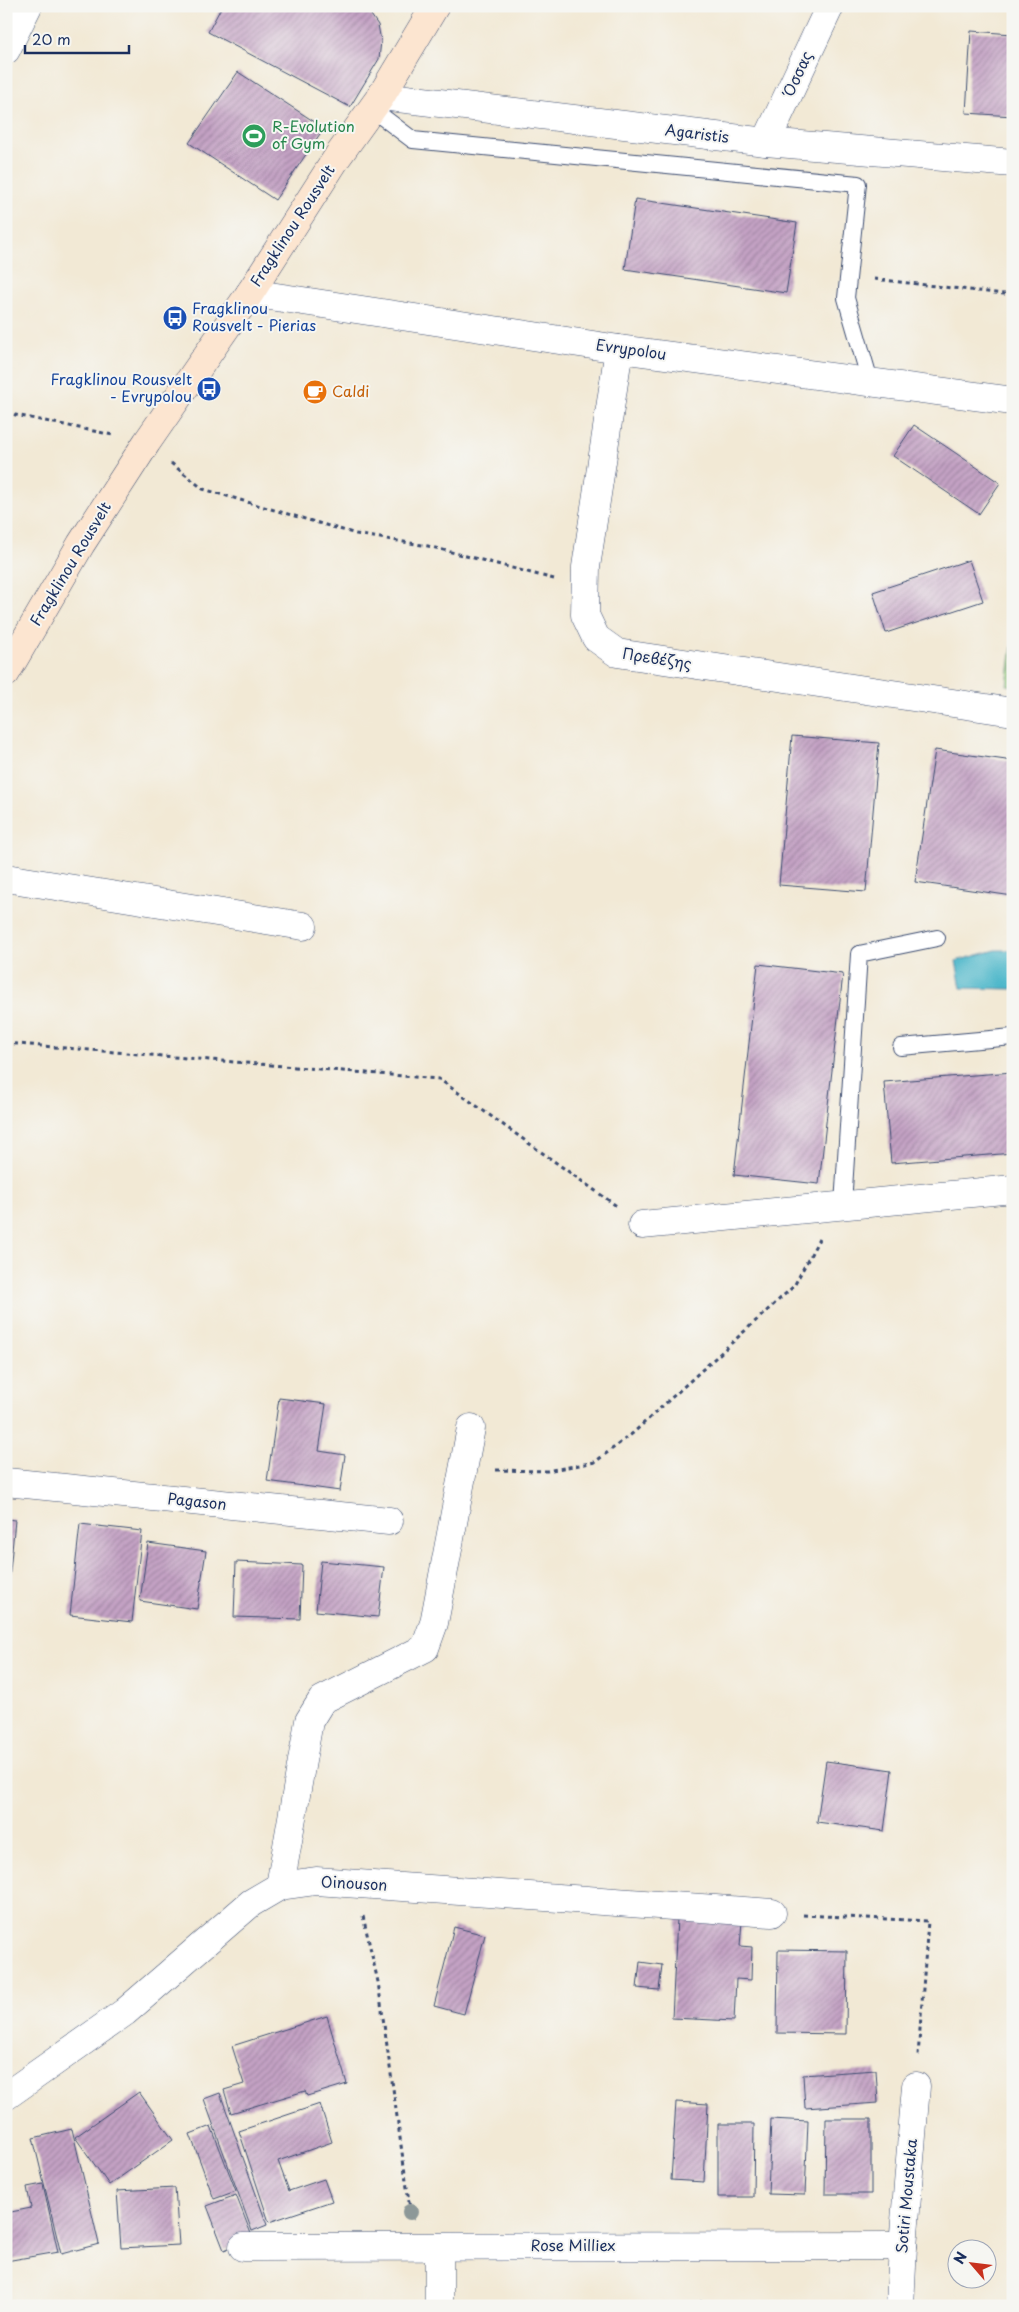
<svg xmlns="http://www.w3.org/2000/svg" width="1019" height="2312" viewBox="0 0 1019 2312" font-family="'Playpen Sans',sans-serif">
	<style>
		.park { fill: url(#park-tufts); stroke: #597e6e }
		.water { fill: #4db7ca; stroke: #347394 }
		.building { fill: url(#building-hatch) }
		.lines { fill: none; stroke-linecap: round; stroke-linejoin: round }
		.service-casing { stroke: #3b4b70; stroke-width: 18 }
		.minor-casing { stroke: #3b4b70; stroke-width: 29 }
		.secondary-casing { stroke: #3b4b70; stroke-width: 29 }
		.path { stroke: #3b4b70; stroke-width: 3; stroke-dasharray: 4 4; stroke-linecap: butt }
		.service { stroke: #fff; stroke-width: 16 }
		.minor { stroke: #fff; stroke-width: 28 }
		.secondary { stroke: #fce5d0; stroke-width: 28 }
		.tree { fill: #8d9898 }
		.labels { text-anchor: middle; stroke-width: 4; stroke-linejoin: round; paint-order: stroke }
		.street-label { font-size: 15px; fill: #1b2f5e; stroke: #f6f6f2 }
		.leisure-label { font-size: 15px; fill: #27864d; stroke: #f6f6f2; text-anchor: start }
		.transit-label { font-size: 15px; fill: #164399; stroke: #f6f6f2; text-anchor: start }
		.food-label { font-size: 15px; fill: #c56008; stroke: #f6f6f2; text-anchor: start }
	</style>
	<defs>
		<pattern id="park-tufts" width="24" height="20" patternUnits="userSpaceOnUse" patternTransform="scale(1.25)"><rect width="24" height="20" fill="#97cc7d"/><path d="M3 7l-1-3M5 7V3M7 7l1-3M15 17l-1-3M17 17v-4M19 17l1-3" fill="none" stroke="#7aa66a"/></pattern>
		<pattern id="building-hatch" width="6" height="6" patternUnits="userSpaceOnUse" patternTransform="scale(1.25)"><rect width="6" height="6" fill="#c4a2c4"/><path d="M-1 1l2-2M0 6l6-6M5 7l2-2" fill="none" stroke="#9e84a2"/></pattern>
	</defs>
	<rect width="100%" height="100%" fill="#f6f6f2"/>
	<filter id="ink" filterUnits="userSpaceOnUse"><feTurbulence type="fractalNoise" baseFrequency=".02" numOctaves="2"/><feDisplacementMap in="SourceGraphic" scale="10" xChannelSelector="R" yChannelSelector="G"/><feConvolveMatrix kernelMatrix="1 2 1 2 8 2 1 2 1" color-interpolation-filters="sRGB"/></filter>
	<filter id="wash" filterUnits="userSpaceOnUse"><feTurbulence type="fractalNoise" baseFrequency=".0096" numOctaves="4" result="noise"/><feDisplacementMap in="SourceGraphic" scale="20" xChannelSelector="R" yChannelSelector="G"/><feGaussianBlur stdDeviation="1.12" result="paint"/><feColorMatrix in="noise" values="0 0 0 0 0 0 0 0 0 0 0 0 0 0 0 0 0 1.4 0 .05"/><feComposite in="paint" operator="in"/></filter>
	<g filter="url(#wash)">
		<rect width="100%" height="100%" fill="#f2e9d5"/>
		<polygon class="park" points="1013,637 1013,686 1007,685"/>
		<polygon class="water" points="996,950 1013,950 1013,989 961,988 956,961"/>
		<g id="blocks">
			<g class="building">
				<polygon points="222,6 359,6 369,12 378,25 381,41 379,59 350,107 208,32"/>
				<polygon points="971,31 1013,34 1013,116 966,113"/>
				<polygon points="238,72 324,128 275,200 189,143"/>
				<polygon points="635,199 797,223 786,293 625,269"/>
				<polygon points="914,425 1000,483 979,514 893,456"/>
				<polygon points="969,560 983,601 886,633 873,592"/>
				<polygon points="792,736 879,743 866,892 779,885"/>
				<polygon points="935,750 1013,761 1013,896 915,882"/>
				<polygon points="758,964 843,974 819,1184 734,1175"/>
				<polygon points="1013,1072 1013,1153 891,1163 884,1082"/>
				<polygon points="279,1398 326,1404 319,1451 345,1455 340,1491 267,1481"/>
				<polygon points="6,1519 15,1520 8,1592 6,1592"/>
				<polygon points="80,1524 142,1531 132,1622 70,1615"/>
				<polygon points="148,1543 206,1551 197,1609 140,1601"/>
				<polygon points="321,1561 384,1567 378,1617 316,1611"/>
				<polygon points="236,1562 302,1565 300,1619 234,1617"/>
				<polygon points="826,1761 892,1770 884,1831 817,1822"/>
				<polygon points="677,1918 742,1921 740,1946 752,1947 751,1980 736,1979 734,2021 672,2018"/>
				<polygon points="454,1927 485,1935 464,2014 434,2006"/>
				<polygon points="778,1950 847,1951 846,2034 777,2033"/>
				<polygon points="640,1962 662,1965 659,1990 637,1988"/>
				<polygon points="327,2016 347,2084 307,2096 305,2091 231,2113 224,2090 244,2084 232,2046"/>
				<polygon points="876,2070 878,2103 805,2108 803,2075"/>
				<polygon points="139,2092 173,2140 109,2185 75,2137"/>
				<polygon points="220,2093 267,2225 252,2231 204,2099"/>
				<polygon points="676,2102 708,2104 704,2182 671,2180"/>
				<polygon points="320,2104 332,2142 278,2161 289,2191 324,2179 332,2201 269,2222 239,2131"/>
				<polygon points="771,2119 808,2121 805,2195 768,2194"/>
				<polygon points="826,2119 871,2119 871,2194 825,2194"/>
				<polygon points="718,2124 754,2124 753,2197 718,2197"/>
				<polygon points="211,2126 236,2191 214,2199 190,2134"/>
				<polygon points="72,2129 99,2244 61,2254 33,2138"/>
				<polygon points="43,2184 58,2252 6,2261 6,2213 31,2208 27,2187"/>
				<polygon points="175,2188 179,2245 121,2248 117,2191"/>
				<polygon points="236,2195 253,2239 224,2250 207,2206"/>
				<polygon points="700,2301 768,2303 768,2306 700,2306"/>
				<polygon points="107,2303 126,2304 126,2306 107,2306"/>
			</g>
		</g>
	</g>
	<g filter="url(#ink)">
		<use href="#blocks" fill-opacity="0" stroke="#3b4b70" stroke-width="1"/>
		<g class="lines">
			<defs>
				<g id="service">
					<polyline points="372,109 413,140 858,184 846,298 870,381"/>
					<polyline points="901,1047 1013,1037"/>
					<polyline points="843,1205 859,954 937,938"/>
				</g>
				<g id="minor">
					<polyline points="6,50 28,6"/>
					<polyline points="381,96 766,142 1013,163"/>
					<polyline points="766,142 830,6"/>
					<polyline points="250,293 619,349 1013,401"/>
					<polyline points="619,349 586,567 585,615 596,638 617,653 1013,712"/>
					<polyline points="6,878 303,926"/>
					<polyline points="642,1225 1013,1189"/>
					<polyline points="6,1482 389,1521"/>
					<polyline points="280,1886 309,1721 322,1700 425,1648 434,1623 471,1428"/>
					<polyline points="6,2096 125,2012 251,1903 280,1886 316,1881 772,1913"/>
					<polyline points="243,2247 903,2246"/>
					<polyline points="439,2306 439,2247"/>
					<polyline points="900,2306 903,2246 916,2086"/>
				</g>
				<polyline id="secondary" points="6,673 81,544 147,442 250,293 338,156 381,96 435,6"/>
			</defs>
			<use href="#service" class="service-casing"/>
			<use href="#minor" class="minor-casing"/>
			<use href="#secondary" class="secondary-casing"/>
			<g class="path">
				<polyline points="874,279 1013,295"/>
				<polyline points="6,413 113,435"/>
				<polyline points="171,463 203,489 356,534 428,546 554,579"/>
				<polyline points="6,1043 439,1079 618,1207"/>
				<polyline points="496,1470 547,1471 595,1462 633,1433 794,1286 819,1239"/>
				<polyline points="803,1915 928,1921 918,2056"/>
				<polyline points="363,1916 378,1982 411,2216"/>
			</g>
			<use href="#service" class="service"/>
			<use href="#minor" class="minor"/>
			<use href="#secondary" class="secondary"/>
		</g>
		<circle class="tree" cx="410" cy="2212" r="8"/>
	</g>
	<defs>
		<symbol id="stadium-disc" viewBox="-11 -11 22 22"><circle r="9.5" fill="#2e9e5b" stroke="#f6f6f2"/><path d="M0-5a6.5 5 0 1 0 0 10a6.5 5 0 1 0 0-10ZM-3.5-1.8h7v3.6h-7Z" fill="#fff"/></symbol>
		<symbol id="bus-disc" viewBox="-11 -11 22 22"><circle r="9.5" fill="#1a4fb4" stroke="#f6f6f2"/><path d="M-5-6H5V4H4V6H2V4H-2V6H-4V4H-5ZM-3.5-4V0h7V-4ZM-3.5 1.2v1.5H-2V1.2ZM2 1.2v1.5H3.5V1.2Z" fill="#fff"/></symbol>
		<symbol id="cafe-disc" viewBox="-11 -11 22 22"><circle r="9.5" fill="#e8710a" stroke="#f6f6f2"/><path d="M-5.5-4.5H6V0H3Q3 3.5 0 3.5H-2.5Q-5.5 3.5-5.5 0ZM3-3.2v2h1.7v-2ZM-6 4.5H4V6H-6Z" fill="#fff"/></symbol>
	</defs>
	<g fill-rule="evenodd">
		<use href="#stadium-disc" x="240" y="122" width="28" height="28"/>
		<use href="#bus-disc" x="161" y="304" width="28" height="28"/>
		<use href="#bus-disc" x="195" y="375" width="28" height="28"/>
		<use href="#cafe-disc" x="301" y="378" width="28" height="28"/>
	</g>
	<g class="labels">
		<g class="street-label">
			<text transform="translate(798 74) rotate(-65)" y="5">Όσσας</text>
			<text transform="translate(697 134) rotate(7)" y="5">Agaristis</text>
			<text transform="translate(293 226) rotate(-57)" y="5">Fragklinou Rousvelt</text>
			<text transform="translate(631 350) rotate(8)" y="5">Evrypolou</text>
			<text transform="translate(71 564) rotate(-59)" y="5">Fragklinou Rousvelt</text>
			<text transform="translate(657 659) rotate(9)" y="5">Πρεβέζης</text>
			<text transform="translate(197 1502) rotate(6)" y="5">Pagason</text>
			<text transform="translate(354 1884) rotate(3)" y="5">Oinouson</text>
			<text transform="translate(907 2196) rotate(-85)" y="5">Sotiri Moustaka</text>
			<text x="573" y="2251">Rose Milliex</text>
		</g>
		<g class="leisure-label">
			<text x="272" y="132">R-Evolution<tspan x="272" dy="17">of Gym</tspan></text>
		</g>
		<g class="transit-label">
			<text x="192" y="314">Fragklinou<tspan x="192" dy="17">Rousvelt - Pierias</tspan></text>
			<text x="192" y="385" text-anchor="end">Fragklinou Rousvelt<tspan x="192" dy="17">- Evrypolou</tspan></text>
		</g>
		<g class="food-label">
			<text x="332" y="397">Caldi</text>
		</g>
	</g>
	<rect width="1019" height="2312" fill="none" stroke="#f6f6f2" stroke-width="25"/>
	<g transform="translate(972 2264) rotate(298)"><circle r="24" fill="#f6f6f2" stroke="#9ea6b7"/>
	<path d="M0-4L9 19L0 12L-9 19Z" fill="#c8321e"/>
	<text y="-8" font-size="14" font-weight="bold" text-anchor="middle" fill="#1b2f5e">N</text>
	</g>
	<path d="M25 45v8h104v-8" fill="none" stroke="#1b2f5e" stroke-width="2.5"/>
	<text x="32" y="45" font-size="15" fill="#1b2f5e" stroke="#f6f6f2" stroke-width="4" paint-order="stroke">20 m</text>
</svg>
